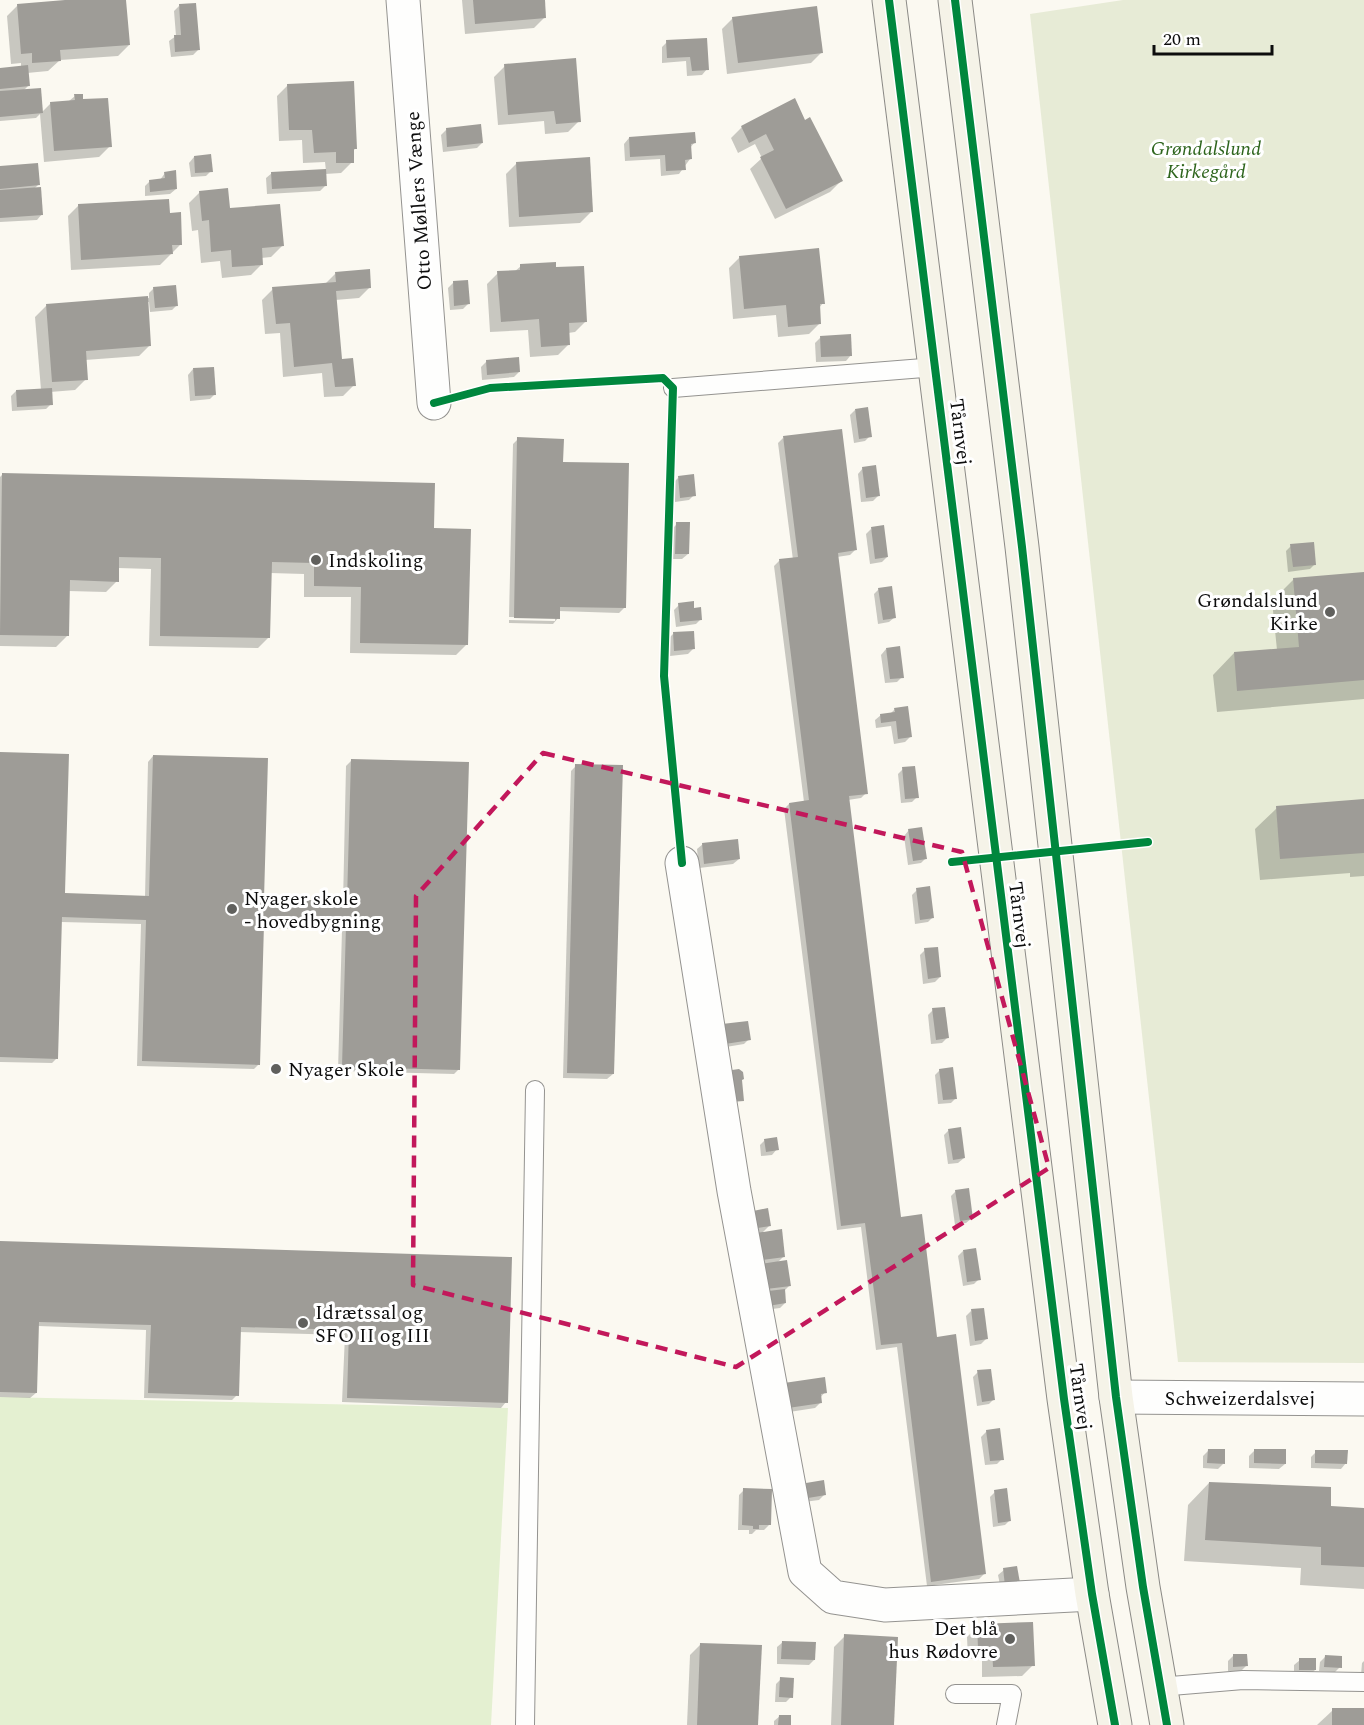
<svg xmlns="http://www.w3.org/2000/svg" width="1364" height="1725" viewBox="0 0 1364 1725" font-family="Spectral,serif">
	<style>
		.green { fill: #e4f0d1 }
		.cemetery { fill: #e7ebd6 }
		.shadow { fill: #0003 }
		.building { fill: #9e9c97 }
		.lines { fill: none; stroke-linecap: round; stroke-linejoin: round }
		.lane-casing { stroke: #949390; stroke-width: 20 }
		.street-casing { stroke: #949390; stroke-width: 35 }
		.secondary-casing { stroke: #8b8a86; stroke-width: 35 }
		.lane { stroke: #fefefd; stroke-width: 18 }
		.street { stroke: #fefefd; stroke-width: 33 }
		.secondary { stroke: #f5f3e8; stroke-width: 33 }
		.cycleway-casing { stroke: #fff; stroke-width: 11 }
		.cycleway { stroke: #00873e; stroke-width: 8 }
		.marked { fill: none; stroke: #c2185b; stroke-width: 4.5; stroke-dasharray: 12 8; stroke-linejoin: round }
		.poi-dot { fill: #60605d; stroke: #fff; stroke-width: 2 }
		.labels { text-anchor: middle; stroke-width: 6; stroke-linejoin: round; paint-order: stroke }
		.park-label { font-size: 20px; font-style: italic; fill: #2e651d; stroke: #fff }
		.street-label { font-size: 20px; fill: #0d0d0d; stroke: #fff }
		.poi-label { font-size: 20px; fill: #0d0d0d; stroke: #fff; text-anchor: start }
	</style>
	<rect width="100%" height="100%" fill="#fbf9f1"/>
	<polygon class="green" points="0,1397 508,1408 491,1725 0,1725"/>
	<polygon class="cemetery" points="1123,0 1364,0 1364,1363 1178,1362 1030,14"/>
	<g class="shadow">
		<polygon points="84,0 125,0 129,45 118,56 60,60 48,71 27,73 28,86 23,91 41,113 51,103 69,101 75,96 82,100 110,146 99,157 44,162 40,114 36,118 0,121 0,70 21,68 21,63 11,64 7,16 18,5"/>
		<polygon points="462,0 543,0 545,17 534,28 465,34"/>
		<polygon points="179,6 198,50 193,55 171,57 169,41 176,36 174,11"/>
		<polygon points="733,18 822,52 811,63 727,74 722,29"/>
		<polygon points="705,39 707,69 702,75 687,76 686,61 662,63 662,47 667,42"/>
		<polygon points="505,66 579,121 568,132 545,134 544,121 498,125 494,77"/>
		<polygon points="288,85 356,148 352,152 352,162 341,173 325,174 325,186 320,191 267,194 266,178 272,173 326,171 325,162 303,163 302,140 279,141 277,96"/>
		<polygon points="805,122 841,181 830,192 775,219 750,169 762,158 755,144 738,153 731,138 742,127"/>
		<polygon points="446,130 482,143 477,148 443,152 441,135"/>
		<polygon points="629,138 694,143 690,148 690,159 679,174 661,176 660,159 625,161 624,144"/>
		<polygon points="194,157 211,171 206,176 191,177 189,163"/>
		<polygon points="517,163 591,212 580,223 509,227 506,174"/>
		<polygon points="0,167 38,185 34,189 42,214 37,220 0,222"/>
		<polygon points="165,173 176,189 170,194 145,196 145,186 150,181 160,180"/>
		<polygon points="200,192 229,210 282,246 271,257 261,258 262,264 251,275 222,278 220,261 201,263 198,230 192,231 189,203"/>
		<polygon points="79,205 169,215 181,244 160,265 71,270 68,216"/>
		<polygon points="740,257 823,303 819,308 820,323 809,334 778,337 776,315 733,319 729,268"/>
		<polygon points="521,266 555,269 586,321 575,332 568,333 569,344 558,355 530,357 528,330 490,332 487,284 498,273 514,272"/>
		<polygon points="335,274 370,287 359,298 335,300 340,361 354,385 343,396 324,397 322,373 283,377 280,333 265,334 262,300 273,289 325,284"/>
		<polygon points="453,283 468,304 463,309 450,310 448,288"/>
		<polygon points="154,288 177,305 172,310 150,312 149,302 147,302 150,345 139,356 85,360 86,379 75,390 50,392 51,404 46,409 12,411 11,396 16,391 41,390 35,317 46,306 149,298 149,293"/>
		<polygon points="820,338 851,355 846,361 816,362 815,343"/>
		<polygon points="487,361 519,372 514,377 482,380 481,367"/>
		<polygon points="193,369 215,394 210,399 190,401 188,375"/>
		<polygon points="855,410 870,436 865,441 854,443 850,415"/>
		<polygon points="783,438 855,550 850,555 837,557 866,793 861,798 848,800 900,1218 936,1339 984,1574 979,1579 927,1586 897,1347 876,1350 861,1227 837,1230 784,809 789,804 804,802 774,566 779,561 793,560 778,443"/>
		<polygon points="518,439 562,463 625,607 619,613 558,611 558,618 553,624 509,623 509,620 555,621 555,618 509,617 513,444"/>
		<polygon points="863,468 878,496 873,501 861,502 858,474"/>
		<polygon points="2,475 433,529 467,644 456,655 350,653 351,597 304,597 304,574 270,573 269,637 258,648 149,646 151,569 118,568 117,581 106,592 68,591 67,636 56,647 0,646 0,477"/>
		<polygon points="678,478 694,495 689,500 675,502 673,483"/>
		<polygon points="677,524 688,554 682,559 671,559 672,529"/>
		<polygon points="871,529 887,557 882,562 870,564 866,534"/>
		<polygon points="1291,546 1315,564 1310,569 1288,572 1286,551"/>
		<polygon points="1364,573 1364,699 1217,712 1213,675 1234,653 1277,650 1272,601 1294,579"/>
		<polygon points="879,589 895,617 889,622 878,624 874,594"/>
		<polygon points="679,605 693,610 701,619 696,624 676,627 674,610"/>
		<polygon points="673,634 693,649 688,654 670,656 668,639"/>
		<polygon points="886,649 902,677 897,682 885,683 881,655"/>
		<polygon points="895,709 910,737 905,742 894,744 891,726 876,728 875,720 881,715 890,714"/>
		<polygon points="0,753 63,895 145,897 148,762 153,756 262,901 343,903 346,766 352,760 459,1069 454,1074 338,1071 342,930 262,928 259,1064 254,1069 137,1066 141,924 61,922 57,1058 52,1063 0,1062"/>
		<polygon points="576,766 613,1074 607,1079 563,1078 571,771"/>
		<polygon points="903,769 917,797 912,802 901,803 898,774"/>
		<polygon points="1364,800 1364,876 1350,877 1350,873 1260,880 1255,829 1277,808"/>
		<polygon points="909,830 926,858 921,863 908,865 904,836"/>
		<polygon points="703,844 739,859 733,864 699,868 697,849"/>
		<polygon points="917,890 933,917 928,922 915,924 912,895"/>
		<polygon points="925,950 940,977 935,982 923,984 920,955"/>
		<polygon points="933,1010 947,1038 942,1043 931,1044 928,1015"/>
		<polygon points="718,1031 749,1039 744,1044 720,1048"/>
		<polygon points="940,1070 956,1098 951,1103 938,1104 935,1075"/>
		<polygon points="949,1130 964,1158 958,1163 948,1164 944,1135"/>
		<polygon points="765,1140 777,1149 772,1155 761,1156 760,1145"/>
		<polygon points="956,1191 972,1218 966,1223 955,1225 951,1196"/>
		<polygon points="743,1218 769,1226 761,1234 784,1256 777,1263 789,1286 783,1292 785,1303 780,1308 757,1311"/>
		<polygon points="0,1242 511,1258 506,1402 501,1408 342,1402 345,1335 239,1332 237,1395 232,1400 144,1398 146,1330 38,1326 36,1393 30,1398 0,1397"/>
		<polygon points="963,1251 979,1279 974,1284 963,1286 958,1256"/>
		<polygon points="971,1311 986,1339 981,1344 970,1346 966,1316"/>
		<polygon points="978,1372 994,1399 989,1404 977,1406 973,1377"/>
		<polygon points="823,1379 825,1392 820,1398 820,1403 815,1408 783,1413"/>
		<polygon points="987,1431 1002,1459 997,1464 985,1465 981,1437"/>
		<polygon points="1208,1451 1223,1464 1218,1469 1203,1468 1203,1456"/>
		<polygon points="1254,1451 1285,1464 1279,1469 1249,1468 1249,1456"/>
		<polygon points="1316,1452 1346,1463 1341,1469 1311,1468 1311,1457"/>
		<polygon points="1209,1483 1329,1508 1364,1509 1364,1589 1300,1585 1301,1568 1184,1561 1188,1505"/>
		<polygon points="807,1484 825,1494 819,1500 804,1502 802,1489"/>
		<polygon points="744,1490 769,1525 764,1530 756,1530 752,1534 749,1534 749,1530 738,1530 739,1495"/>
		<polygon points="995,1492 1010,1520 1005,1525 993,1527 990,1497"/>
		<polygon points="1016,1568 1001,1590 998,1575 1004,1570"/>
		<polygon points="978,1626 1033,1665 1022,1676 982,1677 982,1658 968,1659 967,1637"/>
		<polygon points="845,1636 893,1725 831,1725 834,1647"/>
		<polygon points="783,1642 814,1660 809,1665 777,1664 777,1647"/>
		<polygon points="701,1644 757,1725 687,1725 690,1655"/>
		<polygon points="1233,1656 1246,1666 1241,1671 1228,1671 1228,1661"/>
		<polygon points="1325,1657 1340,1667 1335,1672 1319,1671 1320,1662"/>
		<polygon points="1300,1660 1315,1670 1310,1675 1294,1675 1294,1665"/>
		<polygon points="1364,1661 1364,1676 1361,1675 1362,1663"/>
		<polygon points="781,1679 791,1697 786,1702 775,1702 776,1684"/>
		<polygon points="1333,1710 1364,1710 1364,1725 1317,1725"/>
		<polygon points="780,1716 789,1725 774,1725 774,1721"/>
	</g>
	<g class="building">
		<polygon points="65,0 126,0 130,45 60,50 61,61 32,63 32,53 21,54 17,4"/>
		<polygon points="473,0 545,0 546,18 475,24"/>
		<polygon points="196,3 200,50 175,52 174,35 181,35 179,4"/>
		<polygon points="817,6 823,53 738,63 732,17"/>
		<polygon points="707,38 709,70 692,71 690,57 667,58 666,40"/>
		<polygon points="576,58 581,122 556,124 554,111 508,115 504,64"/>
		<polygon points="28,65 30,86 0,89 0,68"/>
		<polygon points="354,81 357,149 354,149 354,163 336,163 336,152 314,153 312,130 289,130 287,84"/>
		<polygon points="41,88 43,113 0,117 0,91"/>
		<polygon points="74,94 83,94 83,99 108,98 112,147 54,151 50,102 75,100"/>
		<polygon points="795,98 805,120 810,117 843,181 786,209 760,157 774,150 766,134 749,143 741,126"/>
		<polygon points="481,124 483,143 447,147 446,128"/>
		<polygon points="695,132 696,143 691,144 692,159 685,160 686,170 666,171 665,155 630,157 629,137"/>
		<polygon points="211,154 213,172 195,173 194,156"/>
		<polygon points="590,157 593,212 519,217 516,162"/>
		<polygon points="38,163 40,185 0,189 0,166"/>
		<polygon points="326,169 327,186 272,189 271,172"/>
		<polygon points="176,170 177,189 150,192 149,180 165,178 164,172"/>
		<polygon points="41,187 43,215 0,218 0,190"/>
		<polygon points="228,188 230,208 280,204 284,246 262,248 263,265 232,267 231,250 211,252 209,220 202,221 199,191"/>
		<polygon points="169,199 170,213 181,212 182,245 172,245 173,254 81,260 78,204"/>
		<polygon points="819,248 825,304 820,304 821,324 788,327 786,305 744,309 739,256"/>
		<polygon points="556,262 556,267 584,266 587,322 569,323 570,345 541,347 539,319 501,322 497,271 520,270 520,264"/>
		<polygon points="370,269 371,288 336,291 342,359 353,358 356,386 335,387 332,363 294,367 290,323 276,324 272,287 336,282 335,272"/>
		<polygon points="468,280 470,304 454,306 453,281"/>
		<polygon points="176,285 178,306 155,308 153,287"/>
		<polygon points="148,296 151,346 86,351 88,380 52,382 46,304"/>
		<polygon points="851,334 852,356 821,357 820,336"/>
		<polygon points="519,357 520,372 487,375 486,360"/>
		<polygon points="214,367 216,395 195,396 193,368"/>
		<polygon points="52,388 53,405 17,407 16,390"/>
		<polygon points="868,407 872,437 859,439 855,409"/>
		<polygon points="842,429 857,550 838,553 868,794 849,796 901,1217 922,1214 937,1337 956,1334 986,1574 931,1582 902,1343 881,1345 865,1223 841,1226 789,803 809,800 779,559 798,557 783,436"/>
		<polygon points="517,437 564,439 563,462 629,463 626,608 560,607 560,619 514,618"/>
		<polygon points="876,465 880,496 866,498 862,467"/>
		<polygon points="2,473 435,483 434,528 471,529 468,645 360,643 361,587 314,586 314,563 272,562 270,638 160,636 161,558 119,557 119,582 70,580 69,636 0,635"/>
		<polygon points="694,474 696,496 680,498 678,476"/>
		<polygon points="676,522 690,522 689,554 675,554"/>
		<polygon points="884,525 888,557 875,559 871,527"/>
		<polygon points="1314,542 1316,565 1293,567 1290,544"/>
		<polygon points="1364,572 1364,680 1237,691 1234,652 1299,647 1293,578"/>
		<polygon points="892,586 896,618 883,620 878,588"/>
		<polygon points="694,601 694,608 701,607 702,620 680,622 678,603"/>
		<polygon points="694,631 695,649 674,651 673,632"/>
		<polygon points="900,646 904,678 890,679 886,648"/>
		<polygon points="908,706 912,737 898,739 896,721 881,723 880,714 895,712 894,708"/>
		<polygon points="0,752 69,754 65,893 149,896 153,755 268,758 264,899 347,901 351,759 469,762 460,1070 342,1067 346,926 264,924 260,1065 142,1061 146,920 62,917 58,1059 0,1057"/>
		<polygon points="575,764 623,765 614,1074 567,1073"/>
		<polygon points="915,766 919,798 905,799 902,767"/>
		<polygon points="1364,799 1364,853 1280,859 1276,806"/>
		<polygon points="922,827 927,859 913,861 908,829"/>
		<polygon points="738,839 740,859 704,864 702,843"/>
		<polygon points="930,886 934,918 920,920 916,888"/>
		<polygon points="938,947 941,977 928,979 924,948"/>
		<polygon points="945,1007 949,1038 936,1040 932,1008"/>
		<polygon points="748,1021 751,1040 725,1044 722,1024"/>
		<polygon points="953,1067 957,1099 943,1100 939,1069"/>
		<polygon points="739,1069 743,1072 744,1079 742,1080 744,1101 730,1102 733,1081 732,1070"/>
		<polygon points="961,1127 965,1158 953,1160 948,1129"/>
		<polygon points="777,1137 779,1150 766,1152 764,1139"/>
		<polygon points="969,1188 973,1219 960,1221 955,1190"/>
		<polygon points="768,1208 771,1226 751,1229 748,1212"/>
		<polygon points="782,1229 785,1257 753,1261 750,1234"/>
		<polygon points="0,1241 512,1257 508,1403 347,1398 349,1330 241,1327 239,1396 148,1393 151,1325 39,1322 37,1393 0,1392"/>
		<polygon points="976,1248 981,1280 967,1282 963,1250"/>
		<polygon points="787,1260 791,1286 758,1290 754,1265"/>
		<polygon points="785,1289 786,1303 762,1307 760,1292"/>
		<polygon points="984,1308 988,1339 975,1341 971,1309"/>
		<polygon points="991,1369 995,1400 982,1402 977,1370"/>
		<polygon points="825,1377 827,1393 821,1394 822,1403 788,1408 784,1383"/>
		<polygon points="1000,1428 1004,1460 990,1461 986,1430"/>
		<polygon points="1208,1449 1225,1449 1225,1464 1207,1463"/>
		<polygon points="1254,1449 1286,1449 1286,1464 1254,1463"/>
		<polygon points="1315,1450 1348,1450 1347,1464 1315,1463"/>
		<polygon points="824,1480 826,1495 808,1498 806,1483"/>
		<polygon points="1209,1482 1331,1487 1331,1506 1364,1508 1364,1567 1321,1565 1321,1547 1205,1540"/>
		<polygon points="743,1488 772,1489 771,1525 759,1525 759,1529 753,1529 753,1526 742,1525"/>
		<polygon points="1007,1488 1011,1521 998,1523 994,1490"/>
		<polygon points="1017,1566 1020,1583 1005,1586 1003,1568"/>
		<polygon points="1033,1622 1035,1666 993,1667 992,1648 978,1648 977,1624"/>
		<polygon points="844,1634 898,1637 894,1725 841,1725"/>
		<polygon points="782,1641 816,1642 815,1660 781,1659"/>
		<polygon points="700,1643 762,1645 758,1725 697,1725"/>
		<polygon points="1233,1654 1247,1654 1248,1666 1233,1667"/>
		<polygon points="1325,1655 1342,1656 1342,1668 1324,1667"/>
		<rect x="1299" y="1658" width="17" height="12"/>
		<polygon points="780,1677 794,1678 793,1698 779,1697"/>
		<rect x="1332" y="1708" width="32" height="17"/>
		<polygon points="779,1715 791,1715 791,1725 778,1725"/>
	</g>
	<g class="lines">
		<defs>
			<g id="lane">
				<polyline points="673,388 936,367"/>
				<polyline points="1159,1687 1243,1680 1364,1682"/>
				<polyline points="955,1694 1012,1694 1006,1725"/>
				<polyline points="525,1725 535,1090"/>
			</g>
			<g id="street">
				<polyline points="403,0 434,403"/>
				<polyline points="682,863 734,1191 805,1572 833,1597 885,1605 1092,1594"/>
				<polyline points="1116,1397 1364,1399"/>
			</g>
			<g id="secondary">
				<polyline points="889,0 1064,1399 1092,1594 1115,1725"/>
				<polyline points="955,0 1022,547 1116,1397 1143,1587 1167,1725"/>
			</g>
		</defs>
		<use href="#lane" class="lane-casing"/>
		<use href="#street" class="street-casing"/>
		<use href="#secondary" class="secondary-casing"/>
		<use href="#lane" class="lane"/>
		<use href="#street" class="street"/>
		<use href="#secondary" class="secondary"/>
		<defs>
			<g id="cycleway">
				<polyline points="889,0 1064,1399 1092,1594 1115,1725"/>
				<polyline points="955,0 1022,547 1116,1397 1143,1587 1167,1725"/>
				<polyline points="434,403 490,388 663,378 673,388 664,676 682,863"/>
				<polyline points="952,862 1148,842"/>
			</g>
		</defs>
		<use href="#cycleway" class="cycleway-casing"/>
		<use href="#cycleway" class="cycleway"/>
	</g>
	<path class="marked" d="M543,753L962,852L1049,1168L736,1367L413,1285L416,896Z"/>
	<g class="poi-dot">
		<circle cx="316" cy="560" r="6"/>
		<circle cx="1330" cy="612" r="6"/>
		<circle cx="232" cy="909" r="6"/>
		<circle cx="276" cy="1069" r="6"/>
		<circle cx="303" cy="1323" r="6"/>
		<circle cx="1010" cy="1639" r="6"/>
	</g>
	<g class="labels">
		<g class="park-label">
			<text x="1206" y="155">Grøndalslund<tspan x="1206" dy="23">Kirkegård</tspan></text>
		</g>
		<g class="street-label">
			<text transform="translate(418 201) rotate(-94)" y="7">Otto Møllers Vænge</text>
			<text transform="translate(961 432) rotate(83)" y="7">Tårnvej</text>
			<text transform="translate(1020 915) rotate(83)" y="7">Tårnvej</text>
			<text transform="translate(1081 1397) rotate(82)" y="7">Tårnvej</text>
			<text x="1240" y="1405">Schweizerdalsvej</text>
		</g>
		<g class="poi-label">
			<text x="328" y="567">Indskoling</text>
			<text x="1318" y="607" text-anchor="end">Grøndalslund<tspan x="1318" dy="23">Kirke</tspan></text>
			<text x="244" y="905">Nyager skole<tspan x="244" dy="23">- hovedbygning</tspan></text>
			<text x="288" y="1076">Nyager Skole</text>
			<text x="315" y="1319">Idrætssal og<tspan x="315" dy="23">SFO II og III</tspan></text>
			<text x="998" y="1635" text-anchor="end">Det blå<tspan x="998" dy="23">hus Rødovre</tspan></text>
		</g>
	</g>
	<path d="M1154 45v9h118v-9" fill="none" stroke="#0d0d0d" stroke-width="3"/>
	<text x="1163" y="45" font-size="18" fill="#0d0d0d" stroke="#ffffff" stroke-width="4.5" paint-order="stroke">20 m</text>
</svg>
